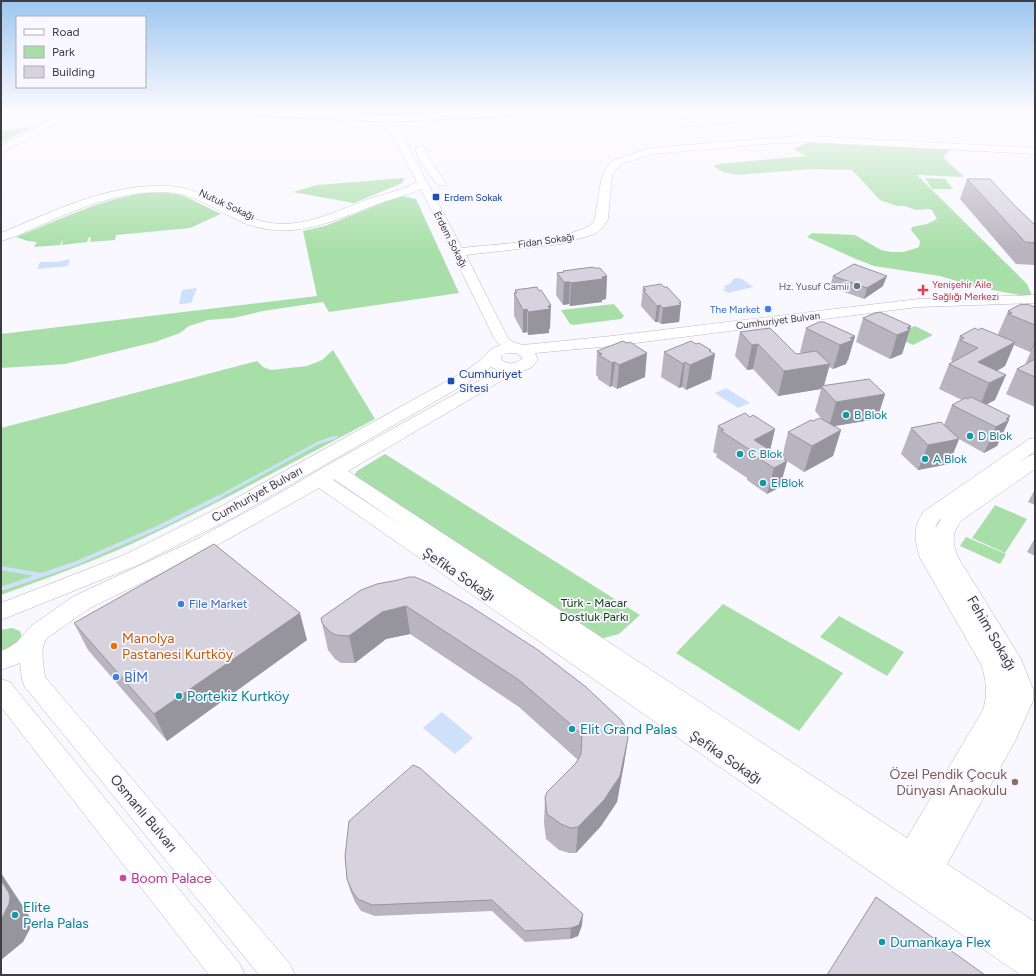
<svg xmlns="http://www.w3.org/2000/svg" width="1036" height="976" viewBox="0 0 1036 976" font-family="Figtree,sans-serif">
	<style>
		.green { fill: #a8dfa8 }
		.water { fill: #cee0fa }
		.lines { fill: none; stroke-linecap: round; stroke-linejoin: round }
		.stream-far1 { stroke: #cee0fa; stroke-width: 3 }
		.stream { stroke: #cee0fa; stroke-width: 4 }
		.minor-casing { stroke: #b9b6c1; stroke-width: 1 }
		.major-casing { stroke: #b9b6c1; stroke-width: 2 }
		.minor { fill: #fff; fill-rule: evenodd }
		.major { fill: #fff; fill-rule: evenodd }
		.wall { fill: #b8b5c0 }
		.shaded-wall { fill: #96949c }
		.building { fill: #d6d3df; stroke: #96949c }
		.transit-dot { fill: #1a4fb4; stroke: #f9f7ff; stroke-width: 1.5 }
		.worship-dot { fill: #6b7280; stroke: #f9f7ff; stroke-width: 1.5 }
		.health-dot { fill: #e0444e; stroke: #f9f7ff; stroke-width: 1.5 }
		.shop-dot { fill: #3f7fe0; stroke: #f9f7ff; stroke-width: 1.5 }
		.culture-dot { fill: #0f9aa8; stroke: #f9f7ff; stroke-width: 1.5 }
		.food-dot { fill: #e8710a; stroke: #f9f7ff; stroke-width: 1.5 }
		.education-dot { fill: #8d6e63; stroke: #f9f7ff; stroke-width: 1.5 }
		.hotel-dot { fill: #d1479c; stroke: #f9f7ff; stroke-width: 1.5 }
		.labels { text-anchor: middle; stroke-width: 3.5; stroke-linejoin: round; paint-order: stroke }
		.far-transit-label { font-size: 10px; fill: #164399; stroke: #f9f7ff; text-anchor: start }
		.far-street-label { font-size: 10px; fill: #3d3c41; stroke: #f9f7ff }
		.far-health-label { font-size: 10px; fill: #be3a42; stroke: #f9f7ff; text-anchor: start }
		.far-worship-label { font-size: 10px; fill: #5b616d; stroke: #f9f7ff; text-anchor: end }
		.far-shop-label { font-size: 10px; fill: #366cbe; stroke: #f9f7ff; text-anchor: end }
		.transit-label { font-size: 12px; fill: #164399; stroke: #f9f7ff; text-anchor: start }
		.culture-label { font-size: 12px; fill: #0d838f; stroke: #f9f7ff; text-anchor: start }
		.street-label { font-size: 12px; fill: #3d3c41; stroke: #f9f7ff }
		.park-label { font-size: 12px; fill: #113a14; stroke: #f9f7ff }
		.shop-label { font-size: 12px; fill: #366cbe; stroke: #f9f7ff; text-anchor: start }
		.near-street-label { font-size: 14px; fill: #3d3c41; stroke: #f9f7ff }
		.near-food-label { font-size: 14px; fill: #c56008; stroke: #f9f7ff; text-anchor: start }
		.near-shop-label { font-size: 14px; fill: #366cbe; stroke: #f9f7ff; text-anchor: start }
		.near-culture-label { font-size: 14px; fill: #0d838f; stroke: #f9f7ff; text-anchor: start }
		.near-education-label { font-size: 14px; fill: #785e54; stroke: #f9f7ff; text-anchor: end }
		.near-hotel-label { font-size: 14px; fill: #b23c85; stroke: #f9f7ff; text-anchor: start }
	</style>
	<rect width="100%" height="100%" fill="#f9f7ff"/>
	<g class="green">
		<polygon points="349,112 465,112 407,115 346,115"/>
		<polygon points="31,127 5,141 1,143 1,131"/>
		<polygon points="807,143 819,143 950,150 943,157 964,177 917,175 1027,284 1031,293 1031,297 976,287 940,276 874,266 856,259 807,237 812,233 855,235 881,250 891,252 904,252 919,247 920,241 911,230 912,227 927,224 937,219 932,210 929,209 916,210 905,206 897,206 880,200 852,170 812,169 737,175 723,172 713,166 718,164 807,156 793,149"/>
		<polygon points="405,178 402,183 354,203 293,192 317,185"/>
		<polygon points="925,178 945,179 953,189 932,189"/>
		<path d="M146,193H167L182,195L221,214L190,228L116,235L115,240L90,242L91,237H89L87,242L62,245L63,239L60,245L34,247L37,242L28,241L16,237C59,220 100,199 146,193Z"/>
		<polygon points="402,196 416,199 459,293 329,312 323,302 263,311 233,318 208,320 189,326 180,333 155,342 65,364 1,368 1,334 317,296 303,231 325,226 392,199"/>
		<polygon points="614,304 624,316 621,319 573,325 570,324 561,310"/>
		<polygon points="915,326 933,335 913,345 894,336"/>
		<path d="M333,350L375,419C297,460 219,503 140,540C95,561 47,578 1,595V428L257,361L263,367L271,370L307,366L322,360Z"/>
		<polygon points="385,454 640,615 619,634 600,639 354,476 357,471"/>
		<polygon points="995,505 1027,519 1005,553 972,538"/>
		<polygon points="966,537 1006,554 1000,564 960,546"/>
		<polygon points="723,604 843,673 799,731 676,653"/>
		<polygon points="839,616 904,652 887,676 820,637"/>
		<path d="M12,628L20,631C26,643 9,649 1,655V630Z"/>
	</g>
	<g class="water">
		<polygon points="70,259 68,266 37,269 40,262 56,262"/>
		<polygon points="737,278 742,279 753,287 728,293 722,289 726,289 724,286 731,283 733,279"/>
		<polygon points="197,288 191,303 179,304 182,290"/>
		<polygon points="726,388 750,403 738,408 715,393"/>
		<polygon points="442,712 473,738 455,754 423,728"/>
	</g>
	<g class="lines">
		<polyline class="stream-far1" points="217,498 318,443 336,437"/>
		<g class="stream">
			<polyline points="1,568 41,575"/>
			<polyline points="1,589 74,564 159,527 219,497"/>
		</g>
		<defs>
			<g id="minor">
				<polygon points="65,112 76,112 1,153 1,146"/>
				<path d="M765,112H775L810,136L1035,148V154L808,142L777,143L651,154L622,164L617,168L612,176L608,219L604,226L595,234L561,244L466,255L507,336L513,342L523,345L612,336L918,299L1035,295V303L918,307L612,346L535,353L538,360L532,367L501,381L348,471L907,838L983,710C988,695 986,681 982,666L920,558C915,539 912,530 923,512L1029,439L1035,438V451L1017,464L1029,456L1035,454V469L962,520C951,533 952,544 959,559L1021,659L1033,689V701L1015,741L947,864L1035,922V975H1021L891,886L319,488L205,552L90,608L47,638C39,648 44,665 45,677L290,964L295,975H259L25,687L22,680L20,663L1,670V651L8,648L17,642L31,626L74,596L191,542L256,507L326,466L498,370L491,367L474,379L234,517L138,565L1,620V603L124,555L220,507L465,371L481,360L490,350L500,345L494,338L421,189C406,196 390,199 375,205C333,221 292,241 247,224C219,213 196,193 165,192C123,191 84,206 46,223C31,229 16,237 1,241V233C54,211 107,184 165,186C200,186 225,208 255,219C296,234 334,211 372,198C387,193 403,190 417,182L386,124L391,121L396,124L462,248C492,244 575,241 594,222L602,176L609,164L614,160L650,148L798,136L773,119L680,126L675,123L680,120L766,114ZM507,353H516L522,357V359C515,364 509,365 502,360L501,356ZM334,479L402,526L333,480ZM942,518L935,529L938,521Z"/>
				<polygon points="420,146 424,147 430,160 446,183 445,185 437,185 420,161 415,149"/>
				<polygon points="1,679 10,682 240,964 245,975 209,975 1,707"/>
			</g>
			<polygon id="major" points="240,112 315,112 389,116 458,112 528,112 523,115 389,122 245,115"/>
		</defs>
		<use href="#minor" class="minor-casing"/>
		<use href="#major" class="major-casing"/>
		<use href="#minor" class="minor"/>
		<use href="#major" class="major"/>
	</g>
	<g class="wall">
		<polygon points="967,179 1014,205 1035,225 1035,265 1016,264 960,199"/>
		<polygon points="594,268 607,276 606,299 602,300 602,302 570,306 569,304 563,305 556,295 557,273 563,272 563,271"/>
		<polygon points="833,276 883,286 864,299 830,287"/>
		<polygon points="643,287 681,305 679,322 661,324 658,322 655,322 641,306"/>
		<polygon points="515,290 550,329 549,329 549,333 528,335 527,332 523,333 514,316 514,293 515,293"/>
		<polygon points="1024,305 1035,307 1035,407 1006,394 1017,369 1025,365 1031,351 1030,352 1014,345 1005,366 997,371 995,400 986,405 1010,416 1008,420 1009,420 997,446 984,453 959,439 949,464 918,470 901,454 911,428 944,425 952,405 962,400 939,389 949,364 952,362 952,361 951,360 960,336 978,330 1000,336 998,334 1008,311"/>
		<polygon points="863,318 911,326 902,354 890,359 856,342"/>
		<polygon points="806,328 855,336 848,360 847,361 846,364 833,369 829,367 824,386 885,394 877,419 834,426 841,430 833,456 804,472 787,461 780,487 767,494 747,480 747,478 716,457 717,454 713,452 718,426 750,417 775,429 770,450 782,457 788,432 813,421 822,419 815,411 821,389 778,396 753,369 747,370 735,356 740,332 796,354 802,353 800,352"/>
		<polygon points="597,351 645,377 617,389 612,386 610,387 598,379 598,377 596,375"/>
		<polygon points="664,352 711,352 711,379 686,390 682,387 679,388 661,377"/>
		<polygon points="1035,489 1035,505 1028,502"/>
		<polygon points="1035,538 1035,556 1027,552"/>
		<polygon points="377,584 628,738 624,764 617,802 601,826 576,853 569,853 559,850 546,839 544,823 545,797 576,763 578,760 519,707 410,634 386,639 355,663 341,663 335,659 328,650 322,623"/>
		<polygon points="74,623 307,640 167,741 88,650"/>
		<polygon points="345,856 582,925 578,936 570,939 525,942 492,911 375,916 361,911 355,902 350,890 347,879"/>
	</g>
	<g class="shaded-wall">
		<polygon points="607,276 606,299 602,300 602,302 570,306 571,283"/>
		<polygon points="887,276 883,286 864,299 867,288"/>
		<polygon points="564,282 570,282 569,304 563,305"/>
		<polygon points="681,302 679,322 661,324 663,308"/>
		<polygon points="551,305 550,329 549,329 549,333 528,335 528,312"/>
		<polygon points="660,305 658,322 655,322 657,306"/>
		<polygon points="527,309 527,332 523,333 523,310"/>
		<polygon points="911,326 902,354 890,359 897,335 907,328"/>
		<polygon points="855,336 848,360 847,361 846,364 833,369 840,345 850,338"/>
		<polygon points="1035,340 1035,345 1034,344 1031,351 1030,352"/>
		<polygon points="1015,342 1005,366 981,380 978,362"/>
		<polygon points="758,344 753,369 747,370 752,345"/>
		<polygon points="711,350 710,356 715,354 711,379 686,390 690,365 709,351"/>
		<polygon points="647,353 645,377 617,389 619,365"/>
		<polygon points="615,362 612,386 610,387 612,363"/>
		<polygon points="685,362 682,387 679,388 683,364"/>
		<polygon points="830,364 823,388 821,386 821,389 778,396 784,371"/>
		<polygon points="1006,375 995,400 979,408 989,383"/>
		<polygon points="885,394 877,419 829,427 836,402"/>
		<polygon points="1010,416 1008,421 1009,420 997,446 984,453 996,427 1006,419"/>
		<polygon points="775,429 769,455 755,453 754,440"/>
		<polygon points="841,430 833,456 804,472 812,446"/>
		<polygon points="959,439 949,464 918,470 928,445"/>
		<polygon points="787,461 780,487 767,494 774,468"/>
		<polygon points="406,606 410,634 386,639 355,663 349,636 382,612"/>
		<polygon points="300,613 307,640 167,741 154,714"/>
		<polygon points="628,738 624,764 617,802 601,826 576,853 578,827"/>
		<polygon points="1,873 30,917 31,922 30,929 23,942 1,960"/>
		<polygon points="583,914 582,925 578,936 570,939 571,928"/>
	</g>
	<g class="building">
		<polygon points="967,179 990,179 1014,205 1035,225 1035,243 1025,242"/>
		<polygon points="854,264 887,276 867,288 833,276"/>
		<polygon points="593,267 594,268 600,268 607,276 602,277 603,279 571,283 570,282 564,282 557,273 564,272 563,271"/>
		<polygon points="661,284 664,287 667,287 681,302 679,303 681,305 663,308 660,305 657,306 643,290 646,290 643,287"/>
		<polygon points="537,287 539,291 541,290 551,305 548,306 550,309 528,312 527,309 523,310 514,293 517,293 515,290"/>
		<polygon points="1021,304 1024,305 1027,304 1035,307 1035,325 1008,314 1012,313 1008,311"/>
		<polygon points="880,312 911,326 907,328 910,330 897,335 863,318 875,313"/>
		<polygon points="819,322 824,322 855,336 850,338 853,340 840,345 806,328"/>
		<polygon points="770,328 796,354 816,351 830,364 784,371 758,344 752,345 740,332"/>
		<polygon points="975,328 978,330 981,328 1015,342 978,362 1006,375 989,383 949,364 978,348 960,340 964,338 960,336"/>
		<polygon points="623,341 627,343 630,342 647,353 619,365 615,362 612,363 599,355 602,354 597,351"/>
		<polygon points="691,341 696,344 699,343 711,350 709,351 715,354 690,365 685,362 683,364 664,352"/>
		<polygon points="1035,359 1035,377 1017,369"/>
		<polygon points="869,379 885,394 836,402 821,386"/>
		<polygon points="971,397 1010,416 1006,419 1009,420 996,427 952,405 965,398 968,399"/>
		<polygon points="745,413 750,417 753,415 775,429 754,440 787,461 774,468 752,454 755,453 721,431 724,430 718,426"/>
		<polygon points="820,418 841,430 812,446 788,432 811,420 813,421"/>
		<polygon points="941,422 959,439 928,445 911,428"/>
		<polygon points="214,544 300,613 154,714 74,623"/>
		<polygon points="409,577 415,577 431,584 470,606 538,650 586,687 620,719 627,729 628,738 620,776 604,800 578,827 571,828 561,824 547,814 545,797 547,792 576,763 581,754 582,734 519,680 406,606 382,612 349,636 336,635 330,632 322,623 321,618 361,590 377,584 398,580"/>
		<polygon points="413,765 420,768 583,914 579,925 571,928 525,931 492,900 372,905 358,899 352,891 347,879 345,856 349,821"/>
		<polygon points="1,880 9,893 10,898 9,904 2,918 1,919"/>
		<polygon points="876,897 985,975 827,975"/>
	</g>
	<linearGradient id="sky" x2="0" y2="1"><stop stop-color="#9dc6ef"/><stop offset="0.45" stop-color="#fcfbff"/><stop offset="1" stop-color="#fcfbff" stop-opacity="0"/></linearGradient>
	<rect width="1036" height="249" fill="url(#sky)"/>
	<g class="transit-dot">
		<rect x="432" y="193" width="8" height="8" rx="2"/>
		<rect x="447" y="377" width="8" height="8" rx="2"/>
	</g>
	<circle class="worship-dot" cx="857" cy="286" r="4"/>
	<path class="health-dot" d="M921 284h4v4h4v4h-4v4h-4v-4h-4v-4h4z"/>
	<g class="shop-dot">
		<circle cx="768" cy="309" r="4"/>
		<circle cx="181" cy="604" r="4"/>
		<circle cx="116" cy="677" r="4"/>
	</g>
	<g class="culture-dot">
		<circle cx="846" cy="415" r="4"/>
		<circle cx="970" cy="436" r="4"/>
		<circle cx="740" cy="454" r="4"/>
		<circle cx="925" cy="459" r="4"/>
		<circle cx="763" cy="483" r="4"/>
		<circle cx="179" cy="696" r="4"/>
		<circle cx="572" cy="729" r="4"/>
		<circle cx="15" cy="915" r="4"/>
		<circle cx="882" cy="942" r="4"/>
	</g>
	<circle class="food-dot" cx="114" cy="646" r="4"/>
	<circle class="education-dot" cx="1015" cy="782" r="4"/>
	<circle class="hotel-dot" cx="123" cy="878" r="4"/>
	<g class="labels">
		<g class="far-transit-label">
			<text x="444" y="201">Erdem Sokak</text>
		</g>
		<g class="far-street-label">
			<text transform="translate(227 204) rotate(25)" y="4">Nutuk Sokağı</text>
			<text transform="translate(451 239) rotate(63)" y="4">Erdem Sokağı</text>
			<text transform="translate(546 240) rotate(-8)" y="4">Fidan Sokağı</text>
			<text transform="translate(778 320) rotate(-7)" y="4">Cumhuriyet Bulvarı</text>
		</g>
		<g class="far-health-label">
			<text x="932" y="288">Yenişehir Aile<tspan x="932" dy="12">Sağlığı Merkezi</tspan></text>
		</g>
		<g class="far-worship-label">
			<text x="849" y="290">Hz. Yusuf Camii</text>
		</g>
		<g class="far-shop-label">
			<text x="760" y="313">The Market</text>
		</g>
		<g class="transit-label">
			<text x="459" y="378">Cumhuriyet<tspan x="459" dy="14">Sitesi</tspan></text>
		</g>
		<g class="culture-label">
			<text x="854" y="419">B Blok</text>
			<text x="978" y="440">D Blok</text>
			<text x="748" y="458">C Blok</text>
			<text x="933" y="463">A Blok</text>
			<text x="771" y="487">E Blok</text>
		</g>
		<g class="street-label">
			<text transform="translate(257 494) rotate(-29)" y="4">Cumhuriyet Bulvarı</text>
		</g>
		<g class="park-label">
			<text x="594" y="607">Türk - Macar<tspan x="594" dy="14">Dostluk Parkı</tspan></text>
		</g>
		<g class="shop-label">
			<text x="189" y="608">File Market</text>
		</g>
		<g class="near-street-label">
			<text transform="translate(459 574) rotate(34)" y="5">Şefika Sokağı</text>
			<text transform="translate(992 633) rotate(60)" y="5">Fehim Sokağı</text>
			<text transform="translate(726 757) rotate(34)" y="5">Şefika Sokağı</text>
			<text transform="translate(144 813) rotate(50)" y="5">Osmanlı Bulvarı</text>
		</g>
		<g class="near-food-label">
			<text x="122" y="643">Manolya<tspan x="122" dy="16">Pastanesi Kurtköy</tspan></text>
		</g>
		<g class="near-shop-label">
			<text x="124" y="682">BİM</text>
		</g>
		<g class="near-culture-label">
			<text x="187" y="701">Portekiz Kurtköy</text>
			<text x="580" y="734">Elit Grand Palas</text>
			<text x="23" y="912">Elite<tspan x="23" dy="16">Perla Palas</tspan></text>
			<text x="890" y="947">Dumankaya Flex</text>
		</g>
		<g class="near-education-label">
			<text x="1007" y="779">Özel Pendik Çocuk<tspan x="1007" dy="16">Dünyası Anaokulu</tspan></text>
		</g>
		<g class="near-hotel-label">
			<text x="131" y="883">Boom Palace</text>
		</g>
	</g>
	<rect width="1036" height="976" fill="none" stroke="#3d3c41" stroke-width="4"/>
	<rect x="16" y="16" width="130" height="72" fill="#f9f7ff" stroke="#aeacb3"/>
	<rect x="24" y="29" width="20" height="6" fill="#ffffff" stroke="#aeacb3"/>
	<text x="52" y="36" font-size="12" fill="#3d3c41">Road</text>
	<rect x="24" y="46" width="20" height="12" fill="#a8dfa8" stroke="#aeacb3"/>
	<text x="52" y="56" font-size="12" fill="#3d3c41">Park</text>
	<rect x="24" y="66" width="20" height="12" fill="#d6d3df" stroke="#aeacb3"/>
	<text x="52" y="76" font-size="12" fill="#3d3c41">Building</text>
</svg>
